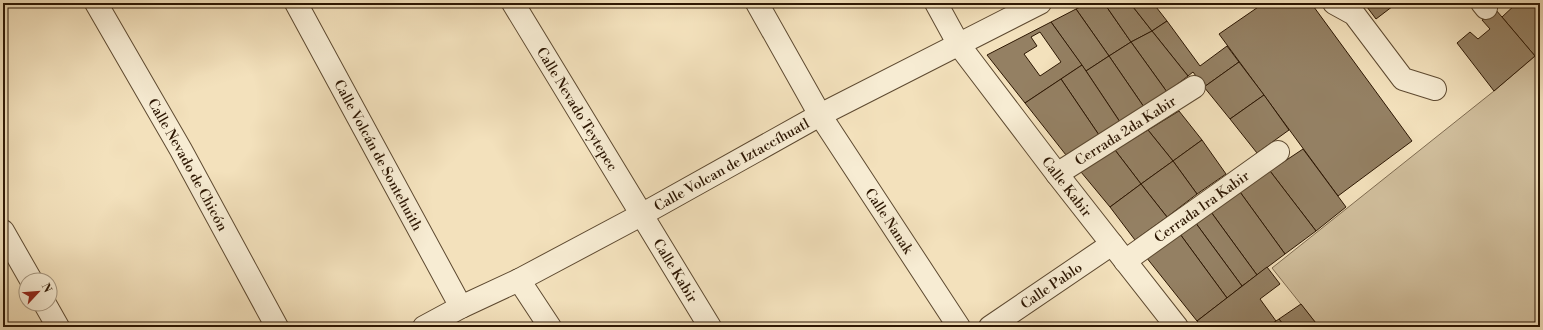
<svg xmlns="http://www.w3.org/2000/svg" width="1543" height="330" viewBox="0 0 1543 330" font-family="'Libre Bodoni',serif">
	<style>
		.green { fill: #d1bf9d; stroke: #7f6b50 }
		.building { fill: #948063; stroke: #2d1703; fill-rule: evenodd }
		.lines { fill: none; stroke-linecap: round; stroke-linejoin: round }
		.minor-casing { stroke: #5e4a31; stroke-width: 24 }
		.minor { stroke: #f7ecd3; stroke-width: 22 }
		.labels { text-anchor: middle; stroke-width: 4; stroke-linejoin: round; paint-order: stroke }
		.street-label { font-size: 14px; fill: #2d1703; stroke: #f7ecd3 }
	</style>
	<rect width="100%" height="100%" fill="#f3e1bc"/>
	<filter id="stains"><feTurbulence type="fractalNoise" baseFrequency=".005" numOctaves="4"/><feColorMatrix values="0 0 0 0 .2 0 0 0 0 .09 0 0 0 0 .02 0 0 0 .5 -.17"/></filter>
	<radialGradient id="worn" r=".72"><stop offset=".6" stop-color="#630" stop-opacity="0"/><stop offset="1" stop-color="#630" stop-opacity=".3"/></radialGradient>
	<polygon class="green" points="1540,52 1540,327 1319,327 1272,268 1494,91"/>
	<g class="building">
		<polygon points="1088,3 1104,3 1131,42 1109,56 1076,9"/>
		<polygon points="1104,3 1130,3 1152,31 1131,42"/>
		<polygon points="1130,3 1153,3 1167,21 1152,31"/>
		<polygon points="1264,3 1311,3 1412,141 1338,196 1219,34"/>
		<polygon points="1364,3 1397,3 1376,19"/>
		<polygon points="1517,3 1540,3 1540,52 1535,56 1502,17"/>
		<polygon points="1076,9 1109,56 1086,71 1051,22"/>
		<polygon points="1496,10 1535,56 1494,91 1457,43 1470,32 1478,39 1490,29 1482,20"/>
		<polygon points="1167,21 1200,66 1227,46 1239,62 1204,87 1193,72 1188,76 1152,31"/>
		<path d="M1051,22L1082,65L1025,103L987,55ZM1040,32L1061,62L1040,76L1024,54L1037,46L1031,37Z"/>
		<polygon points="1152,31 1188,76 1167,92 1131,42"/>
		<polygon points="1131,42 1167,92 1144,107 1109,56"/>
		<polygon points="1109,56 1144,107 1120,122 1086,71"/>
		<polygon points="1239,62 1264,95 1230,119 1204,87"/>
		<polygon points="1082,65 1120,122 1099,135 1061,79"/>
		<polygon points="1061,79 1099,135 1066,155 1025,103"/>
		<polygon points="1264,95 1289,130 1257,153 1230,119"/>
		<polygon points="1179,111 1202,140 1173,161 1148,130"/>
		<polygon points="1148,130 1173,161 1141,184 1115,150"/>
		<polygon points="1202,140 1226,174 1197,194 1173,161"/>
		<polygon points="1303,149 1346,207 1316,231 1270,171"/>
		<polygon points="1115,150 1141,184 1110,207 1081,172"/>
		<polygon points="1173,161 1197,194 1167,217 1141,184"/>
		<polygon points="1270,171 1316,231 1285,254 1240,192"/>
		<polygon points="1141,184 1167,217 1135,240 1110,207"/>
		<polygon points="1240,192 1285,254 1257,275 1211,212"/>
		<polygon points="1211,212 1257,275 1242,286 1195,222"/>
		<polygon points="1195,222 1242,286 1227,298 1180,234"/>
		<polygon points="1180,234 1227,298 1197,321 1146,257"/>
		<polygon points="1267,267 1280,284 1260,299 1276,321 1268,327 1202,327 1197,321"/>
		<polygon points="1301,304 1319,327 1285,327 1279,319"/>
		<polygon points="1279,319 1285,327 1268,327 1276,321"/>
	</g>
	<g class="lines">
		<defs>
			<g id="minor">
				<path id="s1" d="M96,3L181,150L277,327"/>
				<path id="s2" d="M296,3L461,307"/>
				<path id="s3" d="M513,3L710,327"/>
				<path id="s4" d="M757,3L820,115L959,327"/>
				<path id="s5" d="M936,3L959,45L1057,174L1177,327"/>
				<polyline points="1334,3 1354,14 1403,79 1435,89"/>
				<polyline points="1482,3 1486,8"/>
				<path id="s6" d="M1057,174L1194,87"/>
				<polyline points="3,231 31,280"/>
				<path id="s7" d="M1125,261L1278,152"/>
				<polyline points="519,280 550,327"/>
				<polyline points="45,304 58,327"/>
				<path id="s8" d="M424,327L461,307L519,280L641,215L820,115L1040,3"/>
				<path id="s9" d="M990,327L1112,244"/>
			</g>
		</defs>
		<use href="#minor" class="minor-casing"/>
		<use href="#minor" class="minor"/>
	</g>
	<g class="labels">
		<g class="street-label">
			<text dy="5" stroke="none"><textPath href="#s3" startOffset="124">Calle Nevado Teytepec</textPath></text>
			<text dy="5" stroke="none"><textPath href="#s6" startOffset="81">Cerrada 2da Kabir</textPath></text>
			<text dy="5" stroke="none"><textPath href="#s2" startOffset="173">Calle Volcán de Sontehuith</textPath></text>
			<text dy="5" stroke="none"><textPath href="#s1" startOffset="186">Calle Nevado de Chicón</textPath></text>
			<text dy="5" stroke="none"><textPath href="#s8" startOffset="348">Calle Volcan de Iztaccíhuatl</textPath></text>
			<text dy="5" stroke="none"><textPath href="#s5" startOffset="226">Calle Kabir</textPath></text>
			<text dy="5" stroke="none"><textPath href="#s7" startOffset="94">Cerrada 1ra Kabir</textPath></text>
			<text dy="5" stroke="none"><textPath href="#s4" startOffset="255">Calle Nanak</textPath></text>
			<text dy="5" stroke="none"><textPath href="#s3" startOffset="313">Calle Kabir</textPath></text>
			<text dy="5" stroke="none"><textPath href="#s9" startOffset="74">Calle Pablo</textPath></text>
		</g>
	</g>
	<rect width="1543" height="330" fill="none" stroke="#f3e1bc" stroke-width="16"/>
	<rect x="4" y="4" width="1535" height="322" fill="none" stroke="#2d1703" stroke-width="2"/>
	<rect x="8" y="8" width="1527" height="314" fill="none" stroke="#2d1703"/>
	<g transform="translate(38 292) rotate(64)"><circle r="19" fill="#f7ecd3" stroke="#a69780"/>
	<path d="M0-3L7 15L0 10L-7 15Z" fill="#8f2418"/>
	<text y="-6" font-size="11" font-weight="bold" text-anchor="middle" fill="#2d1703">N</text>
	</g>
	<rect width="100%" height="100%" filter="url(#stains)"/>
	<rect width="100%" height="100%" fill="url(#worn)"/>
</svg>
